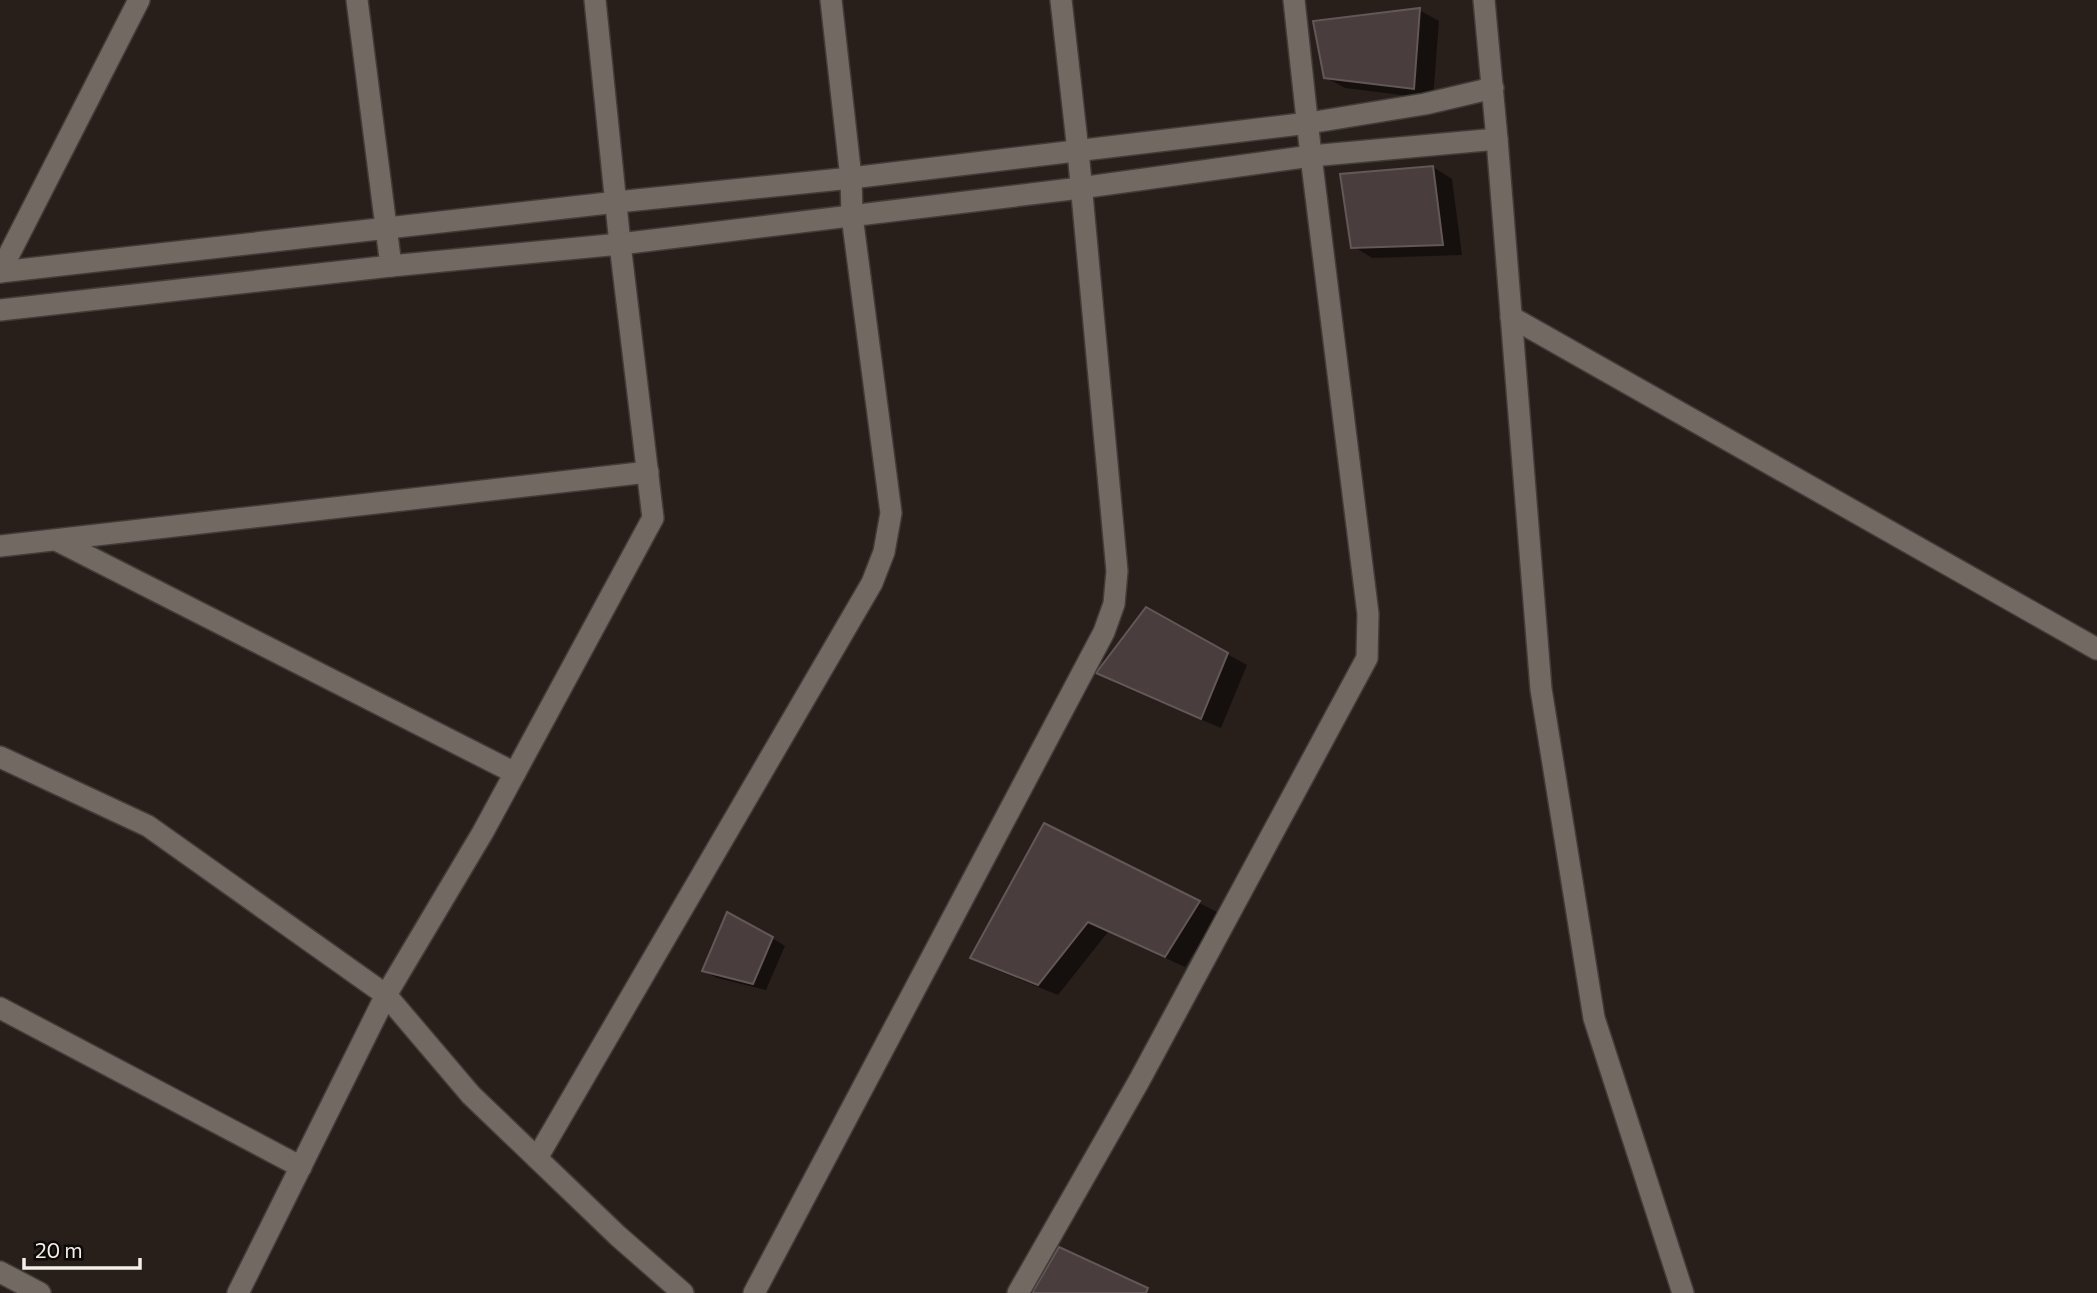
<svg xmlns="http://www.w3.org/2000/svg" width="2097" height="1293" viewBox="0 0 2097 1293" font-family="Commissioner,sans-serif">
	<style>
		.shadow { fill: #0007 }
		.building { fill: #493d3d; stroke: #635757; stroke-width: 2 }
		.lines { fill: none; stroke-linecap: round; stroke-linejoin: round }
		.street-casing { stroke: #423c39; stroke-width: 24 }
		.secondary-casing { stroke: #423c39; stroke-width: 24 }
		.street { stroke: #736963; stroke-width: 21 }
		.secondary { stroke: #736963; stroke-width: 21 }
	</style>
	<rect width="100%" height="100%" fill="#281f1b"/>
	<g class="shadow">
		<polygon points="1419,10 1439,21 1433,99 1345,88 1325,77"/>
		<polygon points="1433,167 1452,179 1462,255 1372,258 1353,246"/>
		<polygon points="1146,609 1247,665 1221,728 1117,684 1098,673"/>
		<polygon points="1045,825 1219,913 1185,967 1108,932 1058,995 991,968 972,957"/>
		<polygon points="772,938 785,946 766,990 717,978 704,971"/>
	</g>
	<g class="building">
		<polygon points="1420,8 1414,89 1324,78 1313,21"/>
		<polygon points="1433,166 1443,245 1351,248 1340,174"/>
		<polygon points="1146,607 1228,653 1201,719 1096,673"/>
		<polygon points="1044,823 1200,901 1165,957 1088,922 1038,985 970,958"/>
		<polygon points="727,912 773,937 753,984 702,971"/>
		<polygon points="1059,1247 1148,1288 1146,1293 1032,1293"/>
	</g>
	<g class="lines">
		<defs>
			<g id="street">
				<polyline points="357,0 391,266"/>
				<polyline points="595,0 620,244 653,518 483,832 386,995 471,1095 618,1236 683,1293"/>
				<polyline points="0,272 617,202 851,178 1309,123 1425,104 1493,88"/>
				<polyline points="0,272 139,0"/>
				<polyline points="0,310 391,266 620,244 1080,188 1311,156 1497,139"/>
				<polyline points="1511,317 2097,649"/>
				<polyline points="56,540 515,773"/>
				<polyline points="0,546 648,472"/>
				<polyline points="0,757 148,826 386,995 238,1293"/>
				<polyline points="0,1008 301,1167"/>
				<polyline points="537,1158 872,583 884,552 891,513 852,216 851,178 831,0"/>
				<polyline points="0,1272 40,1293"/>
				<polyline points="754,1293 1104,632 1114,604 1117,571 1078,151 1061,0"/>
				<polyline points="1018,1293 1139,1081 1367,658 1368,614 1311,156 1294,0"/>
			</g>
			<polyline id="secondary" points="1484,0 1497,139 1541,689 1594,1018 1683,1293"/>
		</defs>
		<use href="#street" class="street-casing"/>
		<use href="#secondary" class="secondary-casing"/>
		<use href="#street" class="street"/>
		<use href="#secondary" class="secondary"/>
	</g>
	<path d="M24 1258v10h116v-10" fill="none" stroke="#f5efec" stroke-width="3.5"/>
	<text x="35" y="1258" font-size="21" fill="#f5efec" stroke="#0e0a08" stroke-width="5" paint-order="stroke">20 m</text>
</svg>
